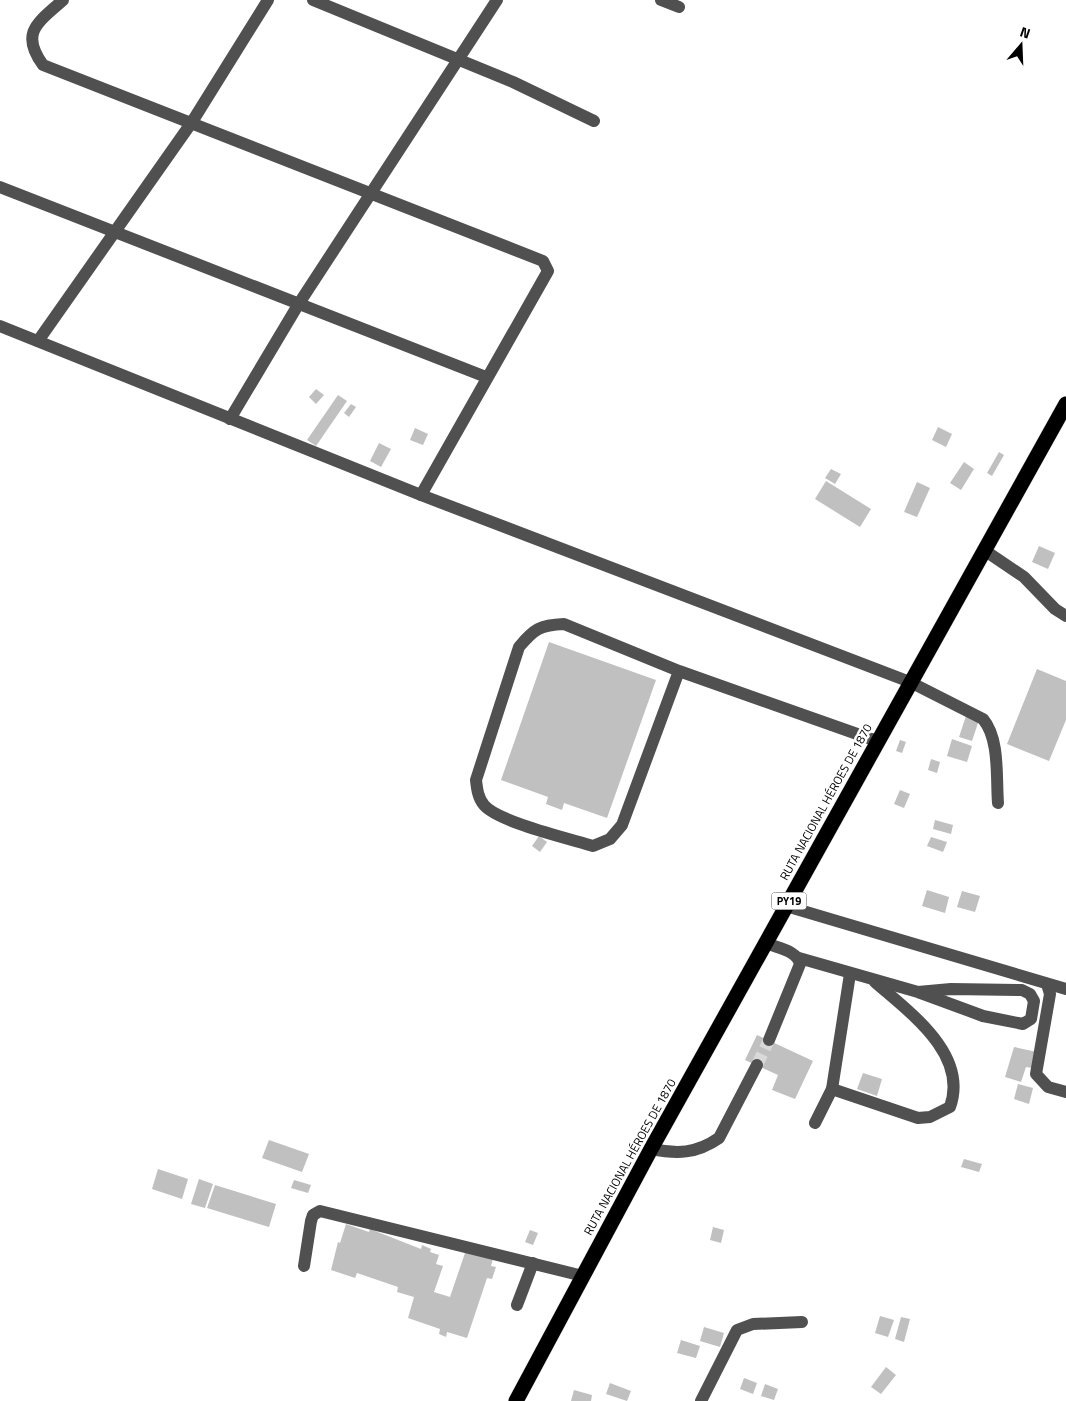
<svg xmlns="http://www.w3.org/2000/svg" width="1066" height="1401" viewBox="0 0 1066 1401" font-family="'Titillium Web',sans-serif">
	<style>
		.building { fill: #c0c0c0 }
		.lines { fill: none; stroke-linecap: round; stroke-linejoin: round }
		.minor-tunnel { stroke: #d9d9d9; stroke-width: 12; stroke-dasharray: 12 6; stroke-linecap: butt }
		.highway-casing { stroke: #dbdbdb; stroke-width: 16 }
		.minor { stroke: #505050; stroke-width: 12 }
		.highway { stroke: #000; stroke-width: 15 }
		.labels { text-anchor: middle; stroke-width: 5; stroke-linejoin: round; paint-order: stroke }
		.shield { fill: #fff; stroke: #4c4c4c; stroke-width: 1 }
		.shield-label { font-size: 11px; font-weight: bold; fill: #000 }
		.street-label { font-size: 12px; fill: #000; stroke: #fff }
	</style>
	<rect width="100%" height="100%" fill="#fff"/>
	<g class="building">
		<polygon points="316,389 324,395 316,404 309,397"/>
		<polygon points="338,395 347,401 316,446 307,440"/>
		<polygon points="351,404 356,407 349,417 344,413"/>
		<polygon points="938,427 952,434 946,447 932,440"/>
		<polygon points="415,428 428,434 423,445 410,440"/>
		<polygon points="379,443 391,449 381,467 370,461"/>
		<polygon points="999,452 1004,455 992,476 987,473"/>
		<polygon points="964,462 974,469 961,490 950,483"/>
		<polygon points="831,469 841,474 835,484 825,478"/>
		<polygon points="826,481 871,509 860,527 815,499"/>
		<polygon points="917,482 930,488 917,517 904,512"/>
		<polygon points="1039,546 1055,553 1048,569 1032,562"/>
		<polygon points="549,642 656,680 607,818 564,803 562,810 546,804 548,797 501,780"/>
		<polygon points="1037,669 1066,681 1066,720 1049,761 1007,744"/>
		<polygon points="966,716 979,720 972,741 959,737"/>
		<polygon points="952,739 972,746 967,762 947,756"/>
		<polygon points="900,740 906,742 902,753 896,751"/>
		<polygon points="931,759 940,762 937,773 928,770"/>
		<polygon points="900,790 910,794 904,808 894,804"/>
		<polygon points="935,820 953,825 951,834 933,829"/>
		<polygon points="539,836 547,842 540,852 532,846"/>
		<polygon points="931,837 947,842 943,852 927,846"/>
		<polygon points="927,890 949,897 945,913 922,906"/>
		<polygon points="962,891 980,896 975,912 957,907"/>
		<polygon points="757,1035 813,1061 795,1099 772,1090 778,1075 745,1060"/>
		<polygon points="1014,1047 1037,1052 1032,1068 1026,1067 1021,1082 1005,1077"/>
		<polygon points="863,1073 882,1079 877,1096 857,1089"/>
		<polygon points="1018,1084 1033,1088 1029,1104 1014,1099"/>
		<polygon points="269,1140 309,1154 302,1172 262,1158"/>
		<polygon points="964,1159 982,1164 979,1172 961,1167"/>
		<polygon points="158,1169 188,1179 182,1199 152,1189"/>
		<polygon points="199,1179 213,1184 205,1208 191,1204"/>
		<polygon points="294,1180 311,1185 308,1193 291,1188"/>
		<polygon points="215,1185 276,1204 269,1227 207,1208"/>
		<polygon points="346,1224 369,1232 370,1229 421,1249 422,1245 431,1249 430,1252 439,1255 436,1264 443,1266 434,1292 450,1297 466,1250 493,1259 491,1266 496,1267 492,1279 487,1278 467,1338 447,1332 446,1337 439,1334 440,1329 408,1318 414,1297 397,1292 398,1287 357,1273 355,1278 331,1270 338,1242 340,1243"/>
		<polygon points="713,1227 724,1230 721,1243 710,1240"/>
		<polygon points="530,1230 538,1233 533,1245 525,1242"/>
		<polygon points="880,1316 894,1320 888,1337 875,1333"/>
		<polygon points="901,1317 910,1319 904,1342 895,1339"/>
		<polygon points="704,1327 724,1333 720,1347 700,1341"/>
		<polygon points="681,1340 700,1346 696,1358 677,1353"/>
		<polygon points="886,1367 896,1375 881,1394 871,1387"/>
		<polygon points="744,1378 757,1383 753,1394 740,1389"/>
		<polygon points="610,1383 631,1391 627,1401 606,1394"/>
		<polygon points="765,1384 778,1389 774,1400 761,1396"/>
		<polygon points="574,1390 592,1395 591,1401 571,1401"/>
	</g>
	<g class="lines">
		<polyline class="minor-tunnel" points="757,1065 769,1040"/>
		<defs>
			<polyline id="highway" points="516,1401 651,1149 1066,404"/>
		</defs>
		<use href="#highway" class="highway-casing"/>
		<g class="minor">
			<path d="M63,0C39,22 19,32 43,65L543,261L548,271L421,495"/>
			<polyline points="313,0 513,82 594,121"/>
			<polyline points="661,0 679,7"/>
			<polyline points="0,187 486,377"/>
			<path d="M0,326L421,495L910,682L983,719C1000,739 996,778 998,803"/>
			<polyline points="38,341 192,122 268,0"/>
			<polyline points="230,419 298,305 497,0"/>
			<polyline points="984,550 1024,577 1055,609 1066,616"/>
			<path d="M679,671L622,825L610,839L593,846C570,839 498,822 484,805C478,798 477,789 476,780L519,647C534,629 540,625 564,624L679,671L877,741"/>
			<polyline points="786,906 1066,989"/>
			<path d="M766,943C777,948 797,950 800,964L769,1040"/>
			<polyline points="799,958 918,992 983,1016 1023,1024 1031,1019 1034,1001 1030,994 1022,990 951,989 918,992"/>
			<polyline points="1047,984 1050,994 1036,1074 1048,1087 1066,1092"/>
			<path d="M832,1089L918,1118L930,1117L950,1107C969,1054 909,1012 875,982"/>
			<polyline points="815,1123 832,1089 850,974"/>
			<path d="M651,1149C677,1154 696,1154 719,1138L757,1065"/>
			<polyline points="304,1266 311,1221 313,1215 320,1211 583,1276"/>
			<polyline points="517,1305 533,1263"/>
			<polyline points="701,1401 737,1330 753,1324 802,1322"/>
		</g>
		<use href="#highway" class="highway"/>
	</g>
	<g class="labels">
		<rect class="shield" x="771.5" y="892.5" width="35" height="17" rx="4"/>
		<g class="shield-label">
			<text x="789" y="905">PY19</text>
		</g>
		<g class="street-label">
			<text transform="translate(826 802) rotate(-61)" y="4">RUTA NACIONAL HÉROES DE 1870</text>
			<text transform="translate(630 1157) rotate(-61)" y="4">RUTA NACIONAL HÉROES DE 1870</text>
		</g>
	</g>
	<g transform="translate(1021 45) rotate(19)" stroke="#ffffff" stroke-width="4" paint-order="stroke">
	<path d="M0-4L9 19L0 12L-9 19Z" fill="#000000"/>
	<text y="-8" font-size="14" font-weight="bold" text-anchor="middle" fill="#000000">N</text>
	</g>
</svg>
